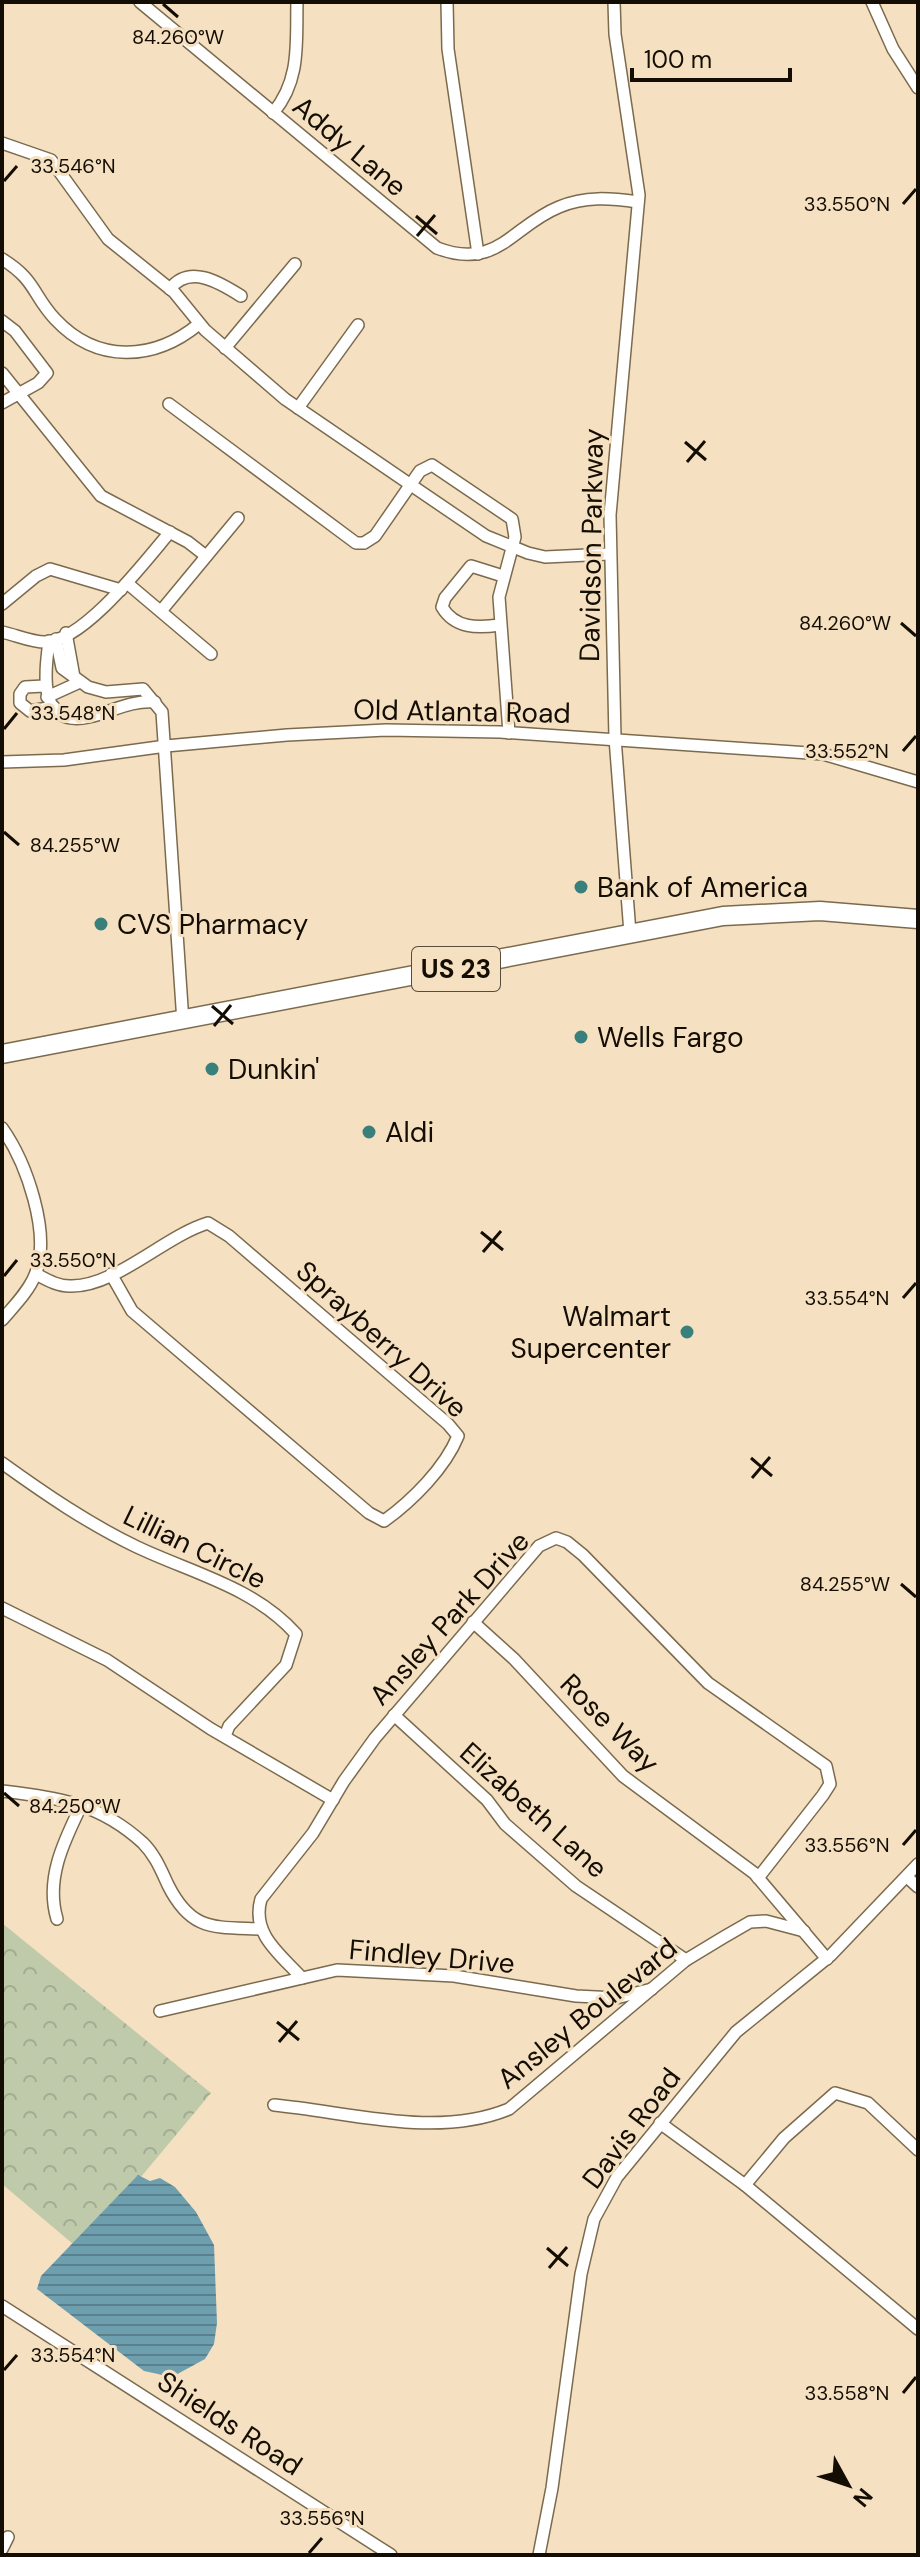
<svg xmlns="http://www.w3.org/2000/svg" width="920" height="2557" viewBox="0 0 920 2557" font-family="'DM Sans',sans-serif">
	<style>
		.forest { fill: url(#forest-crowns) }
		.water { fill: url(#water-rules) }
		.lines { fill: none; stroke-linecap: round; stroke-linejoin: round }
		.minor-casing { stroke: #7b6a4d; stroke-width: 14 }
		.trunk-casing { stroke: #7b6a4d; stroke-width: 21 }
		.minor { stroke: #fff; stroke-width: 11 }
		.trunk { stroke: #fff; stroke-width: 18 }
		.ticks { fill: none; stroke: #140d04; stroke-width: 3 }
		.poi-dot { fill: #39807c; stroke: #f5e1c1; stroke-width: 3 }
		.labels { text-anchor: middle; stroke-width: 6; stroke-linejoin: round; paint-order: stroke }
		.shield { fill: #f5e1c1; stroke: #584d3d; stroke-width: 2 }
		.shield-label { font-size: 26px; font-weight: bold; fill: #140d04 }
		.street-label { font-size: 28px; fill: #140d04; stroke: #f5e1c1 }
		.poi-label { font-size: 28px; fill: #140d04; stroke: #f5e1c1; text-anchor: start }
		.ticks-label { font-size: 20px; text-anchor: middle; fill: #140d04; stroke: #f5e1c1; stroke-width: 6; stroke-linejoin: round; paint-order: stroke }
	</style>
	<defs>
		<pattern id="forest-crowns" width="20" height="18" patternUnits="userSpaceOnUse" patternTransform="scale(2)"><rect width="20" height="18" fill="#bfcaab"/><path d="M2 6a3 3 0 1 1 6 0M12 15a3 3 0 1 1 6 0" fill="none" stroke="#a3ac92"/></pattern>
		<pattern id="water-rules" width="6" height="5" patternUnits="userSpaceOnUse" patternTransform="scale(2)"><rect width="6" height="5" fill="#6e9faf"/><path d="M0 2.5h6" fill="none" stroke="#59808c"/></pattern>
	</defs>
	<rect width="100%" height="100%" fill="#f5e1c1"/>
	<polygon class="forest" points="2,1923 211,2093 80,2250 2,2184"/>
	<polygon class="water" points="138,2175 150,2181 160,2178 175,2187 196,2212 214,2245 217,2323 214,2344 205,2359 172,2377 144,2371 37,2289 41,2276"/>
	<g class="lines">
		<defs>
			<g id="minor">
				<path d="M140,2L437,248C497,271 512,226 559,207C585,196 610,198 638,202"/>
				<polyline points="447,2 448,49 478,254"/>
				<polyline points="614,2 615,34 639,195 610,515 615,738 630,933"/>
				<polyline points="872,2 893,49 918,88"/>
				<path d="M273,113C301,80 296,42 297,2"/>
				<polyline points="2,143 51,160 108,239 174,292 205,330 285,399 411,485 486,536 528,553 545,557 609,554"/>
				<path d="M2,259C36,280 32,294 55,319C97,364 154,361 199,324"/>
				<path d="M170,289C189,264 219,282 241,296"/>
				<polyline points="2,321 15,331 47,373 38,383 2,403"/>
				<polyline points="225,348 295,264"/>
				<polyline points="2,373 101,496 188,542 206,556"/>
				<polyline points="169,404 356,543 364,543 375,536 420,471 432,465 512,519 515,537 499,597 509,733"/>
				<polyline points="298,408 358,325"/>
				<polyline points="127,583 211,654"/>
				<polyline points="2,604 36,576 50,569 121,590"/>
				<polyline points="161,611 238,518"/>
				<path d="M500,625C478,628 455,629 442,607L445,598L471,566L503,576"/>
				<path d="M2,632C16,635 31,642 45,642C84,642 146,560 170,532"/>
				<polyline points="66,633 74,677"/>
				<polyline points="56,639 62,668 88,687 106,692 143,689 162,712 183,1022"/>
				<path d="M49,641C45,673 37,728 89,717C112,712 130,700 155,702"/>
				<polyline points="44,686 25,687 20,694 20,703 30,711 54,707"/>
				<polyline points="47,697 80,682"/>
				<polyline points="2,762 64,760 166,746 287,735 386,730 500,732 823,754 918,782"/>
				<path d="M2,1128C26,1162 52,1234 35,1275C29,1291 13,1307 2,1320"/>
				<path d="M36,1274C47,1280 59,1287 72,1286C116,1286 165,1236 208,1223L229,1236L448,1424L458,1436C445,1468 412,1501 384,1521L369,1513L132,1311L111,1274"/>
				<path d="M2,1463C45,1494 89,1524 137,1547C192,1573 254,1587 296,1634L286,1665L229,1726L225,1736"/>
				<polyline points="2,1608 107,1660 211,1729 333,1800"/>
				<polyline points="473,1622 514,1659 623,1776 754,1873 827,1959"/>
				<polyline points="394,1715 487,1800 505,1824 576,1886 686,1960"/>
				<path d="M2,1791C58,1798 98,1802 143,1843C155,1855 161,1870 168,1885C191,1931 213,1927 259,1929"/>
				<polyline points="907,1877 918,1887"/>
				<path d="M57,1919C45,1879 64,1841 81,1806"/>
				<path d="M302,1978C280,1954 251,1934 261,1899L313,1833L344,1781L375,1738L539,1546L556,1538L567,1542L583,1555L708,1683L826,1766L830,1784L823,1795L758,1878"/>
				<polyline points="160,2011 337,1970 454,1976 576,1996 616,1998 652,1989"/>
				<path d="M274,2105C349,2112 436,2139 509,2109L686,1960L724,1937L750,1922L766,1921L804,1931"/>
				<polyline points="660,2123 745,2185 918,2329"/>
				<polyline points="745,2185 784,2138 835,2093 868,2103 918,2150"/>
				<polyline points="2,2306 391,2555"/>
				<polyline points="2,2549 8,2537"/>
				<polyline points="539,2555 552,2488 581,2274 594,2219 617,2177 736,2032 831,1955 918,1864"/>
			</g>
			<polyline id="trunk" points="2,1054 723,916 820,911 918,919"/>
		</defs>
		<use href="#minor" class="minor-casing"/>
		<use href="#trunk" class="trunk-casing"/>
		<use href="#minor" class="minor"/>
		<use href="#trunk" class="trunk"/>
	</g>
	<path class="ticks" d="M163,4L178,17M4,181L17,166M903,204L916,189M416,216L437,234M417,236L435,215M685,442L706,460M687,462L705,441M901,623L916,636M4,729L17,713M903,751L916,736M4,832L19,845M212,1006L233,1024M214,1026L231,1005M481,1232L503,1250M483,1252L501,1231M4,1276L17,1260M903,1298L916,1283M751,1458L772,1476M752,1478L770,1457M901,1584L916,1597M4,1793L19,1806M903,1845L916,1830M277,2022L299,2040M279,2042L297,2021M547,2248L568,2266M549,2268L567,2247M4,2370L17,2355M903,2393L916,2377M309,2553L322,2538"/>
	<g class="poi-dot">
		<circle cx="581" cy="887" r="8"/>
		<circle cx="101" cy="924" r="8"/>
		<circle cx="581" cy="1037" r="8"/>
		<circle cx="212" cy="1069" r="8"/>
		<circle cx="369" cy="1132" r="8"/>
		<circle cx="687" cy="1332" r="8"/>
	</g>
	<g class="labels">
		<rect class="shield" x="412" y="947" width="88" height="44" rx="6"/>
		<g class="shield-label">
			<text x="456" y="978">US 23</text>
		</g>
		<g class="street-label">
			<text transform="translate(350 146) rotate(40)" y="10">Addy Lane</text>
			<text transform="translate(591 545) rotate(-89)" y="10">Davidson Parkway</text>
			<text transform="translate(462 711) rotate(1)" y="10">Old Atlanta Road</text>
			<text transform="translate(382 1339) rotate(42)" y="10">Sprayberry Drive</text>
			<text transform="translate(195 1547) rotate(26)" y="10">Lillian Circle</text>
			<text transform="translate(449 1618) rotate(-48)" y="10">Ansley Park Drive</text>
			<text transform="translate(610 1723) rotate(45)" y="10">Rose Way</text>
			<text transform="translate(534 1810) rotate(42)" y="10">Elizabeth Lane</text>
			<text transform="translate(432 1956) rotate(5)" y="10">Findley Drive</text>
			<text transform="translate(587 2013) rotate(-39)" y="10">Ansley Boulevard</text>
			<text transform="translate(631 2128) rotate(-53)" y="10">Davis Road</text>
			<text transform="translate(230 2423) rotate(33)" y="10">Shields Road</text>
		</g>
		<g class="poi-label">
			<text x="597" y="897">Bank of America</text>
			<text x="117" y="934">CVS Pharmacy</text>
			<text x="597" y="1047">Wells Fargo</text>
			<text x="228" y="1079">Dunkin'</text>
			<text x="385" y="1142">Aldi</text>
			<text x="671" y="1326" text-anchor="end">Walmart<tspan x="671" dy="32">Supercenter</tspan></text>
		</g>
	</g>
	<g class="ticks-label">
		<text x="178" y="44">84.260°W</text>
		<text x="73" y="173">33.546°N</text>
		<text x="847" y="211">33.550°N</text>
		<text x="845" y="630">84.260°W</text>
		<text x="73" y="720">33.548°N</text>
		<text x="847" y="758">33.552°N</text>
		<text x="75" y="852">84.255°W</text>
		<text x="73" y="1267">33.550°N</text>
		<text x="847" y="1305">33.554°N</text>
		<text x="845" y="1591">84.255°W</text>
		<text x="75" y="1813">84.250°W</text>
		<text x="847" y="1852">33.556°N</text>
		<text x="73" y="2362">33.554°N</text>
		<text x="847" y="2400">33.558°N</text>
		<text x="322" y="2525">33.556°N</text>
	</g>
	<rect width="920" height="2557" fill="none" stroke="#140d04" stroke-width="8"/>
	<g transform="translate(848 2485) rotate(130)" stroke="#f5e1c1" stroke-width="6" paint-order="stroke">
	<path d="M0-6L14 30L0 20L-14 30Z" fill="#140d04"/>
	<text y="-12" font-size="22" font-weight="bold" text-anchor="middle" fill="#140d04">N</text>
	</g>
	<path d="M632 68v12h158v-12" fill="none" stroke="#140d04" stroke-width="4"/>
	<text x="644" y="68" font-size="24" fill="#140d04" stroke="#f5e1c1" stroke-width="6" paint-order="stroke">100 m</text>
</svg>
